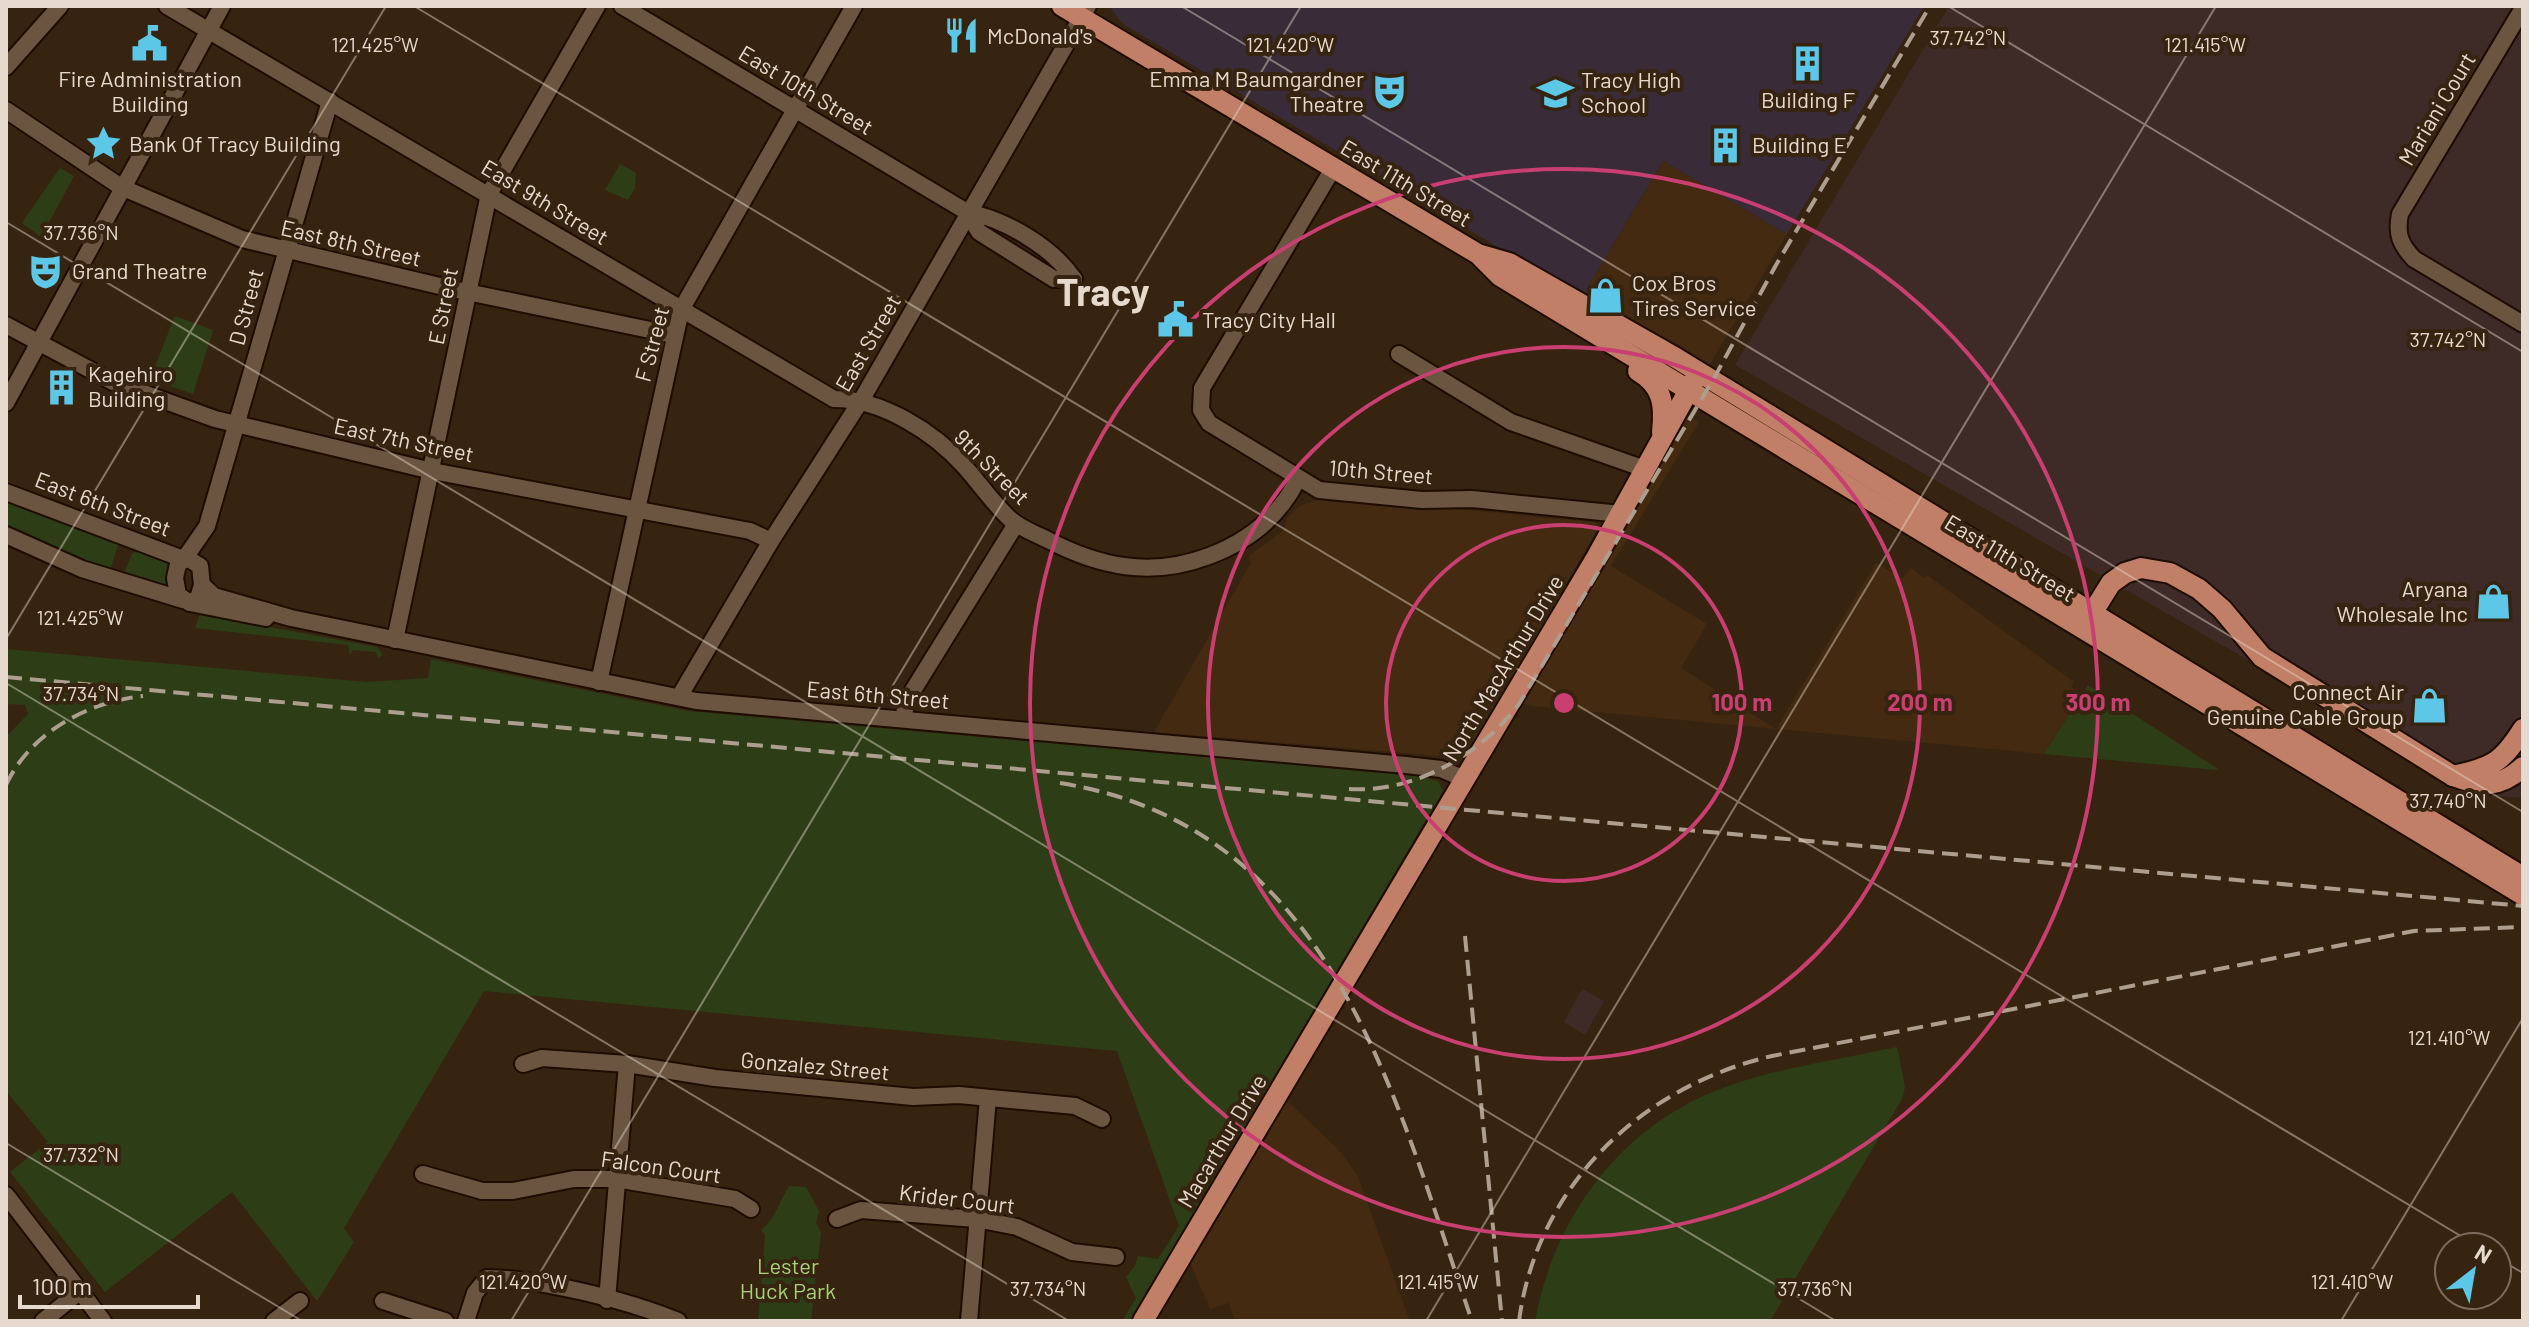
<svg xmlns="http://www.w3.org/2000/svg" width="2529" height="1327" viewBox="0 0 2529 1327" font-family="Barlow,sans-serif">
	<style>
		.built { fill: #432a10 }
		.industrial { fill: #3e2b27 }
		.education { fill: #392b37 }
		.green { fill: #2d3e17 }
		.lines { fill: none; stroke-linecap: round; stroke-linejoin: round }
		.minor-casing { stroke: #1e0c00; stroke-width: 20 }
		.major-casing { stroke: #1e0c00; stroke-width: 24 }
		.minor { stroke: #6b5540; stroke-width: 16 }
		.major { stroke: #c27f67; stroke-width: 20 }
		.rail { stroke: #ad9e8f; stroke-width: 4; stroke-dasharray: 16 8; stroke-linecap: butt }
		.ticks { fill: none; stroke: #e6d9cd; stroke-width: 2; stroke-opacity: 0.45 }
		.ring { fill: none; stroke: #c93f72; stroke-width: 4 }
		.labels { text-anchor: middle; stroke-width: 8; stroke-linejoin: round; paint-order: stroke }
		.poi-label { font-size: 22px; fill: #e6d9cd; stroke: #372410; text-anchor: start }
		.street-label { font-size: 22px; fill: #e6d9cd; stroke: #372410 }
		.park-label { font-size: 22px; fill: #a8d276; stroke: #372410 }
		.town-label { font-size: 38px; font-weight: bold; fill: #e6d9cd; stroke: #372410 }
		.ticks-label { font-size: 20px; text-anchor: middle; fill: #e6d9cd; stroke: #372410; stroke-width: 8; stroke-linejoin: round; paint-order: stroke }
		.centre { fill: #c93f72; stroke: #372410; stroke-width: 4 }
		.ring-label { font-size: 24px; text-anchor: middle; font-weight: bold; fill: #c93f72; stroke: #372410; stroke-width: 8; stroke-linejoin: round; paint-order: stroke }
	</style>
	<rect width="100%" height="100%" fill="#372410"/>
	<g class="built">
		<polygon points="1663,161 1787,234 1707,369 1582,297"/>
		<polygon points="1688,415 1699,422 1611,566 1707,624 1681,668 1776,729 1876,563 1902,578 1911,568 1924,578 1927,575 2063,674 2074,682 2071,687 2082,694 2044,754 1531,706 1518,702"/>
		<polygon points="1339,498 1594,522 1599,527 1474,741 1453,757 1154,732 1251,563 1249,556 1283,531 1287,518 1298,507 1319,499"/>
		<polygon points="1285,1099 1337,1148 1357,1174 1410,1321 1235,1321 1229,1303 1210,1309 1190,1263"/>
	</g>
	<g class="industrial">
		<polygon points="1949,6 2523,6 2523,798 2483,795 1735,365"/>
		<polygon points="1582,989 1604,1001 1585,1035 1564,1022"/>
	</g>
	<polygon class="education" points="1109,6 1924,6 1787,234 1663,161 1582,297 1123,24"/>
	<g class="green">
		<polygon points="620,164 636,173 635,188 628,200 605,190"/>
		<polygon points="60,168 74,176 41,237 22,223"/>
		<polygon points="175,316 213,330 193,394 150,379"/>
		<polygon points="6,496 119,542 109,573 6,528"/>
		<polygon points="139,549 171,558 173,591 123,576 132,554"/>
		<polygon points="200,614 377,647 383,655 378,658 376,652 353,650 350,655 348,645 195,628"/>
		<polygon points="6,649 367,682 428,678 431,659 688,711 1417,776 1438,781 1443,791 1130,1321 1122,1321 1136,1298 1126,1277 1135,1266 1138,1256 1158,1259 1179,1226 1117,1051 484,991 344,1228 354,1242 317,1301 232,1192 105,1292 10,1172 48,1142 8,1093 6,1097 6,737 28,714 25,705 6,704"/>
		<polygon points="2088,685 2218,769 2218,770 2044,754"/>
		<path d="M1897,1047L1905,1087L1902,1099L1770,1321H1535C1555,1213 1625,1121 1731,1085C1784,1067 1842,1059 1897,1047Z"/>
		<path d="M789,1186L806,1187L819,1211L816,1223L821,1233L811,1321H758L765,1235L761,1230C774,1221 780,1200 789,1186Z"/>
	</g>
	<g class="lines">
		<defs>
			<g id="minor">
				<path d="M167,6L834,399C882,399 934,432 965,467C980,484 993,503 1009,518C1019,528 1034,533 1046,539C1099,567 1151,578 1209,556C1249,541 1279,517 1298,479"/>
				<path d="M622,6L967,212C1005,219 1052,247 1074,279"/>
				<path d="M2523,8L2400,214C2396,234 2400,244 2414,259L2523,324"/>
				<polyline points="6,67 60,6"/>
				<polyline points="6,110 121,187 242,239 448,288 674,335"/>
				<polyline points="1334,167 1202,388 1201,410 1209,423 1319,490 1422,500 1472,499 1621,514"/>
				<polyline points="967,212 979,232 1054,279 1074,279"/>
				<polyline points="6,325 113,382 215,419 432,471 750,531 771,541"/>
				<polyline points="1399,354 1511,422 1645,469"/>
				<polyline points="6,403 222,6"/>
				<polyline points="6,492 183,559"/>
				<polyline points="6,535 82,569 183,600"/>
				<polyline points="185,558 207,526 330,101"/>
				<polygon points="187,558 200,566 202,585 198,598 190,603 178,595 175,578 178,564"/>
				<polyline points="202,585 214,596 291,618 696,701 1406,765 1441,769 1465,779"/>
				<polyline points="190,603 266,618"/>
				<polyline points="395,640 489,194 597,6"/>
				<polyline points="599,682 681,310 854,6"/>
				<polyline points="679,697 771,541 862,399 1088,6"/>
				<polyline points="903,719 907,700 1016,524"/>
				<polyline points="523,1064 542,1058 627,1064 715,1078 913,1097 959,1095 1075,1106 1102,1119"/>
				<polyline points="423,1174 482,1191 513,1191 574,1179 616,1179 735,1199 751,1209"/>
				<polyline points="6,1195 103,1321"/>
				<polyline points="837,1219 861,1210 976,1219 1017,1227 1072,1252 1116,1257"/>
				<polyline points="607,1300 627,1064"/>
				<polyline points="383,1301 445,1321"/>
				<polyline points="43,1321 79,1292"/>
				<polyline points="274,1321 300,1301"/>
				<path d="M466,1321L475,1293L487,1278C542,1279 627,1300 678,1321"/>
				<polyline points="969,1321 988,1098"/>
			</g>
			<g id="major">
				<polyline points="1062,6 1478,254 1509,263 1676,358 2523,877"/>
				<polyline points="1481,257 1500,276 2523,895"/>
				<path d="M1638,371C1663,386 1665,405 1662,432"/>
				<path d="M2086,623L2111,583L2125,573L2141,568L2170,573L2199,589L2222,609L2262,657L2453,776C2482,787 2500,788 2523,767"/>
				<path d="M2453,776C2492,767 2501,764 2523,729"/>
				<polyline points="1143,1321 1596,558 1695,379"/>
			</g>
		</defs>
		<use href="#minor" class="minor-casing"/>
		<use href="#major" class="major-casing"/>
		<use href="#minor" class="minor"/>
		<use href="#major" class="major"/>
		<g class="rail">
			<polyline points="6,677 2523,906"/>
			<path d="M1060,783C1334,827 1395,1099 1472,1321"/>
			<path d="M6,785C30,733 87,702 143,696"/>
			<path d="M1349,789C1415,793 1480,755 1519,704L1713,380L1776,265L1930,6"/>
			<polyline points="1465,936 1502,1321"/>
			<path d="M1519,1321C1537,1185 1642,1086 1772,1056L2414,931L2523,927"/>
		</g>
	</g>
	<path class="ticks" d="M414,6L2479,1247M1181,6L2523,812M1948,6L2523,352M6,222L1836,1321M6,639L386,6M6,683L1069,1321M6,1143L302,1321M2497,1258L2523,1273M511,1321L1301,6M1426,1321L2216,6M2341,1321L2523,1018"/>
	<g class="ring">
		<circle cx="1564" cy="703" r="178"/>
		<circle cx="1564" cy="703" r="356"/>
		<circle cx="1564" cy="703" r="534"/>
	</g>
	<defs>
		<symbol id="restaurant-bare" viewBox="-9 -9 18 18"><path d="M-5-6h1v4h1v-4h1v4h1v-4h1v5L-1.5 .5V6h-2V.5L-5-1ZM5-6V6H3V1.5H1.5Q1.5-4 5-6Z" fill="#5cc7e7" stroke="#372410" stroke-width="2.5" paint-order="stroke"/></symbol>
		<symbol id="civic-bare" viewBox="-9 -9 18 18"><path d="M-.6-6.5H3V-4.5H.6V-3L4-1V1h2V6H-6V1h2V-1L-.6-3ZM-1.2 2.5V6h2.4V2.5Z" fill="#5cc7e7" stroke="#372410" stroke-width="2.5" paint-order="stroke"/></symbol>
		<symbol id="building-bare" viewBox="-9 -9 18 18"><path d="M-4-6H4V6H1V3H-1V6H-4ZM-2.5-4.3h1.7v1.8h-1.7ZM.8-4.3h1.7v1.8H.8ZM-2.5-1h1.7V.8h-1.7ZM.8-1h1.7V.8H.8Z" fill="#5cc7e7" stroke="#372410" stroke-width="2.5" paint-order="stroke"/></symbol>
		<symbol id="theatre-bare" viewBox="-9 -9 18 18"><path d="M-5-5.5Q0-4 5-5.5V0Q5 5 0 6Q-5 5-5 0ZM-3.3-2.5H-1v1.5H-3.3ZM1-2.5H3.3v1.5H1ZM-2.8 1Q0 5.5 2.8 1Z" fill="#5cc7e7" stroke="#372410" stroke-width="2.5" paint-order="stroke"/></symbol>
		<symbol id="school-bare" viewBox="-9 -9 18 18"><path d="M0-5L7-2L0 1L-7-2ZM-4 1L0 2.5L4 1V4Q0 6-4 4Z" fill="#5cc7e7" stroke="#372410" stroke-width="2.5" paint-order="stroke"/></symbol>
		<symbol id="sight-bare" viewBox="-9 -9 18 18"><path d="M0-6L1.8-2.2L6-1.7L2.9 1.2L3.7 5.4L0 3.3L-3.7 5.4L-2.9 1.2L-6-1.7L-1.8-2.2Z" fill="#5cc7e7" stroke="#372410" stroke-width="2.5" paint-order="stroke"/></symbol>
		<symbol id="shop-bare" viewBox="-9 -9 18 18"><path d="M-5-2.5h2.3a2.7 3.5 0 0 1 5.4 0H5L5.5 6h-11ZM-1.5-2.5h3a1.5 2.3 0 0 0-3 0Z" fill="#5cc7e7" stroke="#372410" stroke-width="2.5" paint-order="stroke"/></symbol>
	</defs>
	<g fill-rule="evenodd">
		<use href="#restaurant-bare" x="936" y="10" width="51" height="51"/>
		<use href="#civic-bare" x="124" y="18" width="51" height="51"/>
		<use href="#building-bare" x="1782" y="38" width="51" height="51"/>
		<use href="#theatre-bare" x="1364" y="66" width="51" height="51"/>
		<use href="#school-bare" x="1530" y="68" width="51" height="51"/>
		<use href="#sight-bare" x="78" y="118" width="51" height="51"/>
		<use href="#building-bare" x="1700" y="120" width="51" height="51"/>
		<use href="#theatre-bare" x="20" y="246" width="51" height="51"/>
		<use href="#shop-bare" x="1580" y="270" width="51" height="51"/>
		<use href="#civic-bare" x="1150" y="294" width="51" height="51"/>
		<use href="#building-bare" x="36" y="362" width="51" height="51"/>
		<use href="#shop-bare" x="2468" y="576" width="51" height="51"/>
		<use href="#shop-bare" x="2404" y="680" width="51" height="51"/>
	</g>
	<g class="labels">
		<g class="poi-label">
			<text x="987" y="44">McDonald's</text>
			<text x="150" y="87" text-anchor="middle">Fire Administration<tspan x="150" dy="25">Building</tspan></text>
			<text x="1364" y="87" text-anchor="end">Emma M Baumgardner<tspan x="1364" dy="25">Theatre</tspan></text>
			<text x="1581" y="88">Tracy High<tspan x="1581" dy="25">School</tspan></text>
			<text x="1808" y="108" text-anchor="middle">Building F</text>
			<text x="129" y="152">Bank Of Tracy Building</text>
			<text x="1752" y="153">Building E</text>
			<text x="72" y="279">Grand Theatre</text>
			<text x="1632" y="291">Cox Bros<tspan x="1632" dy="25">Tires Service</tspan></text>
			<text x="1202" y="328">Tracy City Hall</text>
			<text x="88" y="382">Kagehiro<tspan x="88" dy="25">Building</tspan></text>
			<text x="2468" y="597" text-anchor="end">Aryana<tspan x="2468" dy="25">Wholesale Inc</tspan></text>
			<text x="2404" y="700" text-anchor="end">Connect Air<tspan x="2404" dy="25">Genuine Cable Group</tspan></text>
		</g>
		<g class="street-label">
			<text transform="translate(806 90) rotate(31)" y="8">East 10th Street</text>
			<text transform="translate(2437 109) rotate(-59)" y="8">Mariani Court</text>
			<text transform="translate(1406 183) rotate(31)" y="8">East 11th Street</text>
			<text transform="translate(545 202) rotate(31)" y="8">East 9th Street</text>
			<text transform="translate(351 243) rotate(13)" y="8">East 8th Street</text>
			<text transform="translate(443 306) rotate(-79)" y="8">E Street</text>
			<text transform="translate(246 307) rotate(-75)" y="8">D Street</text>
			<text transform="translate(868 343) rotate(-60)" y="8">East Street</text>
			<text transform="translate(652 344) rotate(-75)" y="8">F Street</text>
			<text transform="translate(404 440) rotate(12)" y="8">East 7th Street</text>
			<text transform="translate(992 467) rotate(45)" y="8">9th Street</text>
			<text transform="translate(1381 472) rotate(5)" y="8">10th Street</text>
			<text transform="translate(103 504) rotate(21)" y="8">East 6th Street</text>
			<text transform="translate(2010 558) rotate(31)" y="8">East 11th Street</text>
			<text transform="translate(1503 668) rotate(-59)" y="8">North MacArthur Drive</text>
			<text transform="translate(878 695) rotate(5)" y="8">East 6th Street</text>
			<text transform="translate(815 1066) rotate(5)" y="8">Gonzalez Street</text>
			<text transform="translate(1222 1141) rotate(-59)" y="8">Macarthur Drive</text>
			<text transform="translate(661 1167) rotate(8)" y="8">Falcon Court</text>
			<text transform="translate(957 1199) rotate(7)" y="8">Krider Court</text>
		</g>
		<g class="park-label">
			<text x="788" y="1274">Lester<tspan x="788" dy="25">Huck Park</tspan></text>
		</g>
		<g class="town-label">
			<text x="1103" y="306">Tracy</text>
		</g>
	</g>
	<g class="ticks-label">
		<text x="1968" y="45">37.742°N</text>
		<text x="1290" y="52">121.420°W</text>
		<text x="2205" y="52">121.415°W</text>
		<text x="375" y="52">121.425°W</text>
		<text x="81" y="240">37.736°N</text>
		<text x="2448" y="347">37.742°N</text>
		<text x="80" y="625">121.425°W</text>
		<text x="81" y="701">37.734°N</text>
		<text x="2448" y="808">37.740°N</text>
		<text x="2449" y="1045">121.410°W</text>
		<text x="81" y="1162">37.732°N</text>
		<text x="523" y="1289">121.420°W</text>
		<text x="1438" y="1289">121.415°W</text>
		<text x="2352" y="1289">121.410°W</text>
		<text x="1048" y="1296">37.734°N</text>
		<text x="1815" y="1296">37.736°N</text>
	</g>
	<circle cx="1564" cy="703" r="12" class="centre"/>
	<g class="ring-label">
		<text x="1742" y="711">100 m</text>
		<text x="1920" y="711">200 m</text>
		<text x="2098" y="711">300 m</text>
	</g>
	<rect width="2529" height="1327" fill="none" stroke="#e6d9cd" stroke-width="16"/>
	<g transform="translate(2473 1271) rotate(31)"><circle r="38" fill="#372410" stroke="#7d6c5c" stroke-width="2"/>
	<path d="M0-6L14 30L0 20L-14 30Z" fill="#5cc7e7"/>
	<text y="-12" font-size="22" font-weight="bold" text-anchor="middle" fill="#e6d9cd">N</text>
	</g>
	<path d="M20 1295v12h178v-12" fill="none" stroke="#e6d9cd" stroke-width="4"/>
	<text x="32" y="1295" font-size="24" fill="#e6d9cd" stroke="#372410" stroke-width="6" paint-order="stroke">100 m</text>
</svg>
